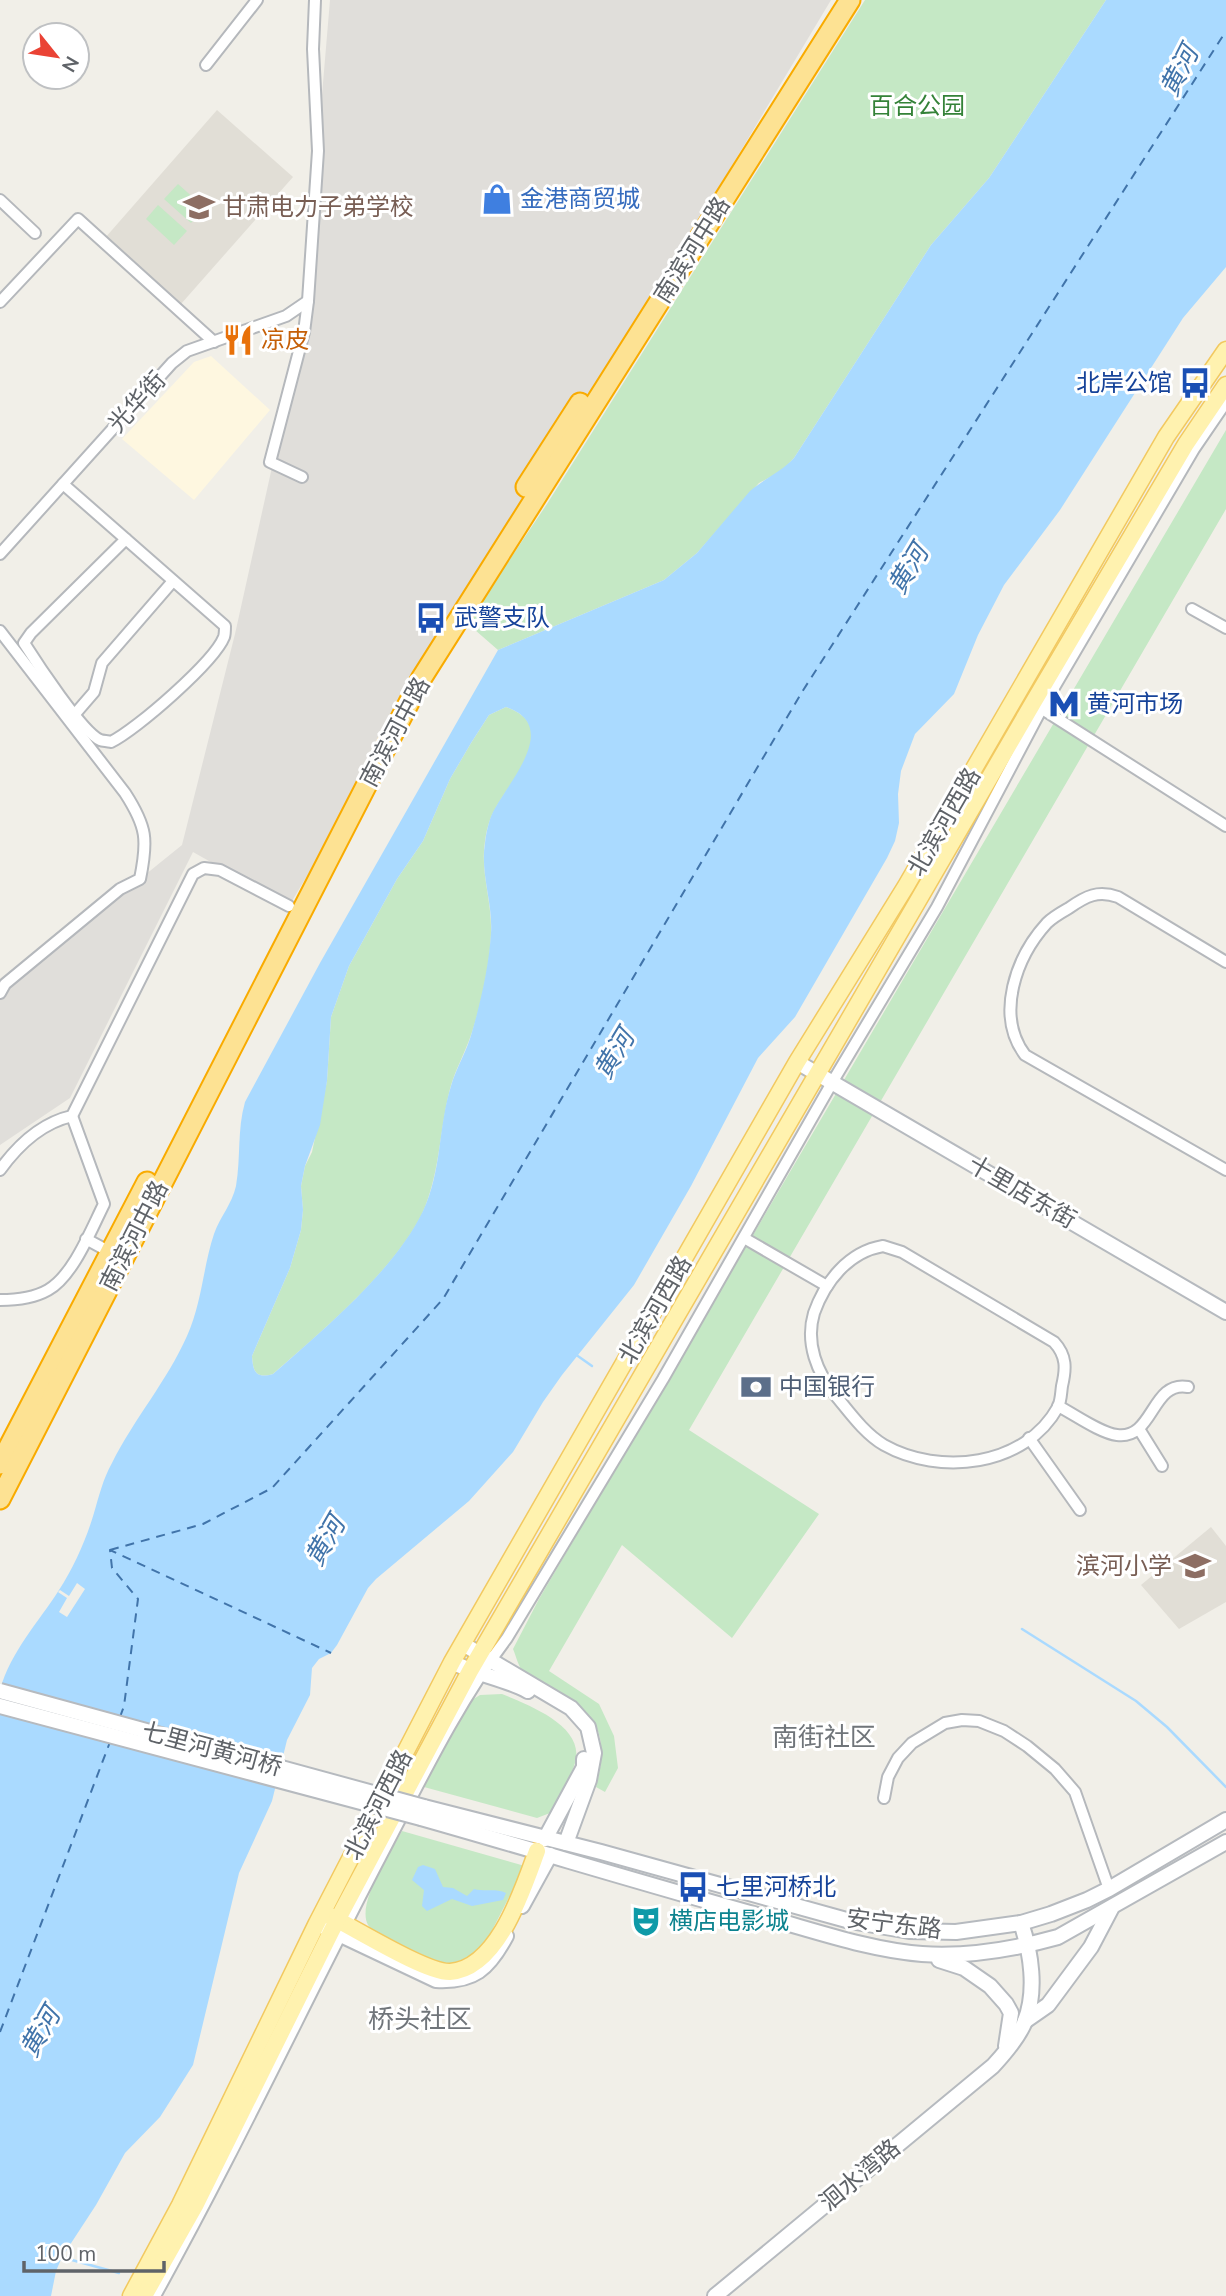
<svg xmlns="http://www.w3.org/2000/svg" width="1226" height="2296" viewBox="0 0 1226 2296" font-family="'Nunito Sans','Noto Sans SC',sans-serif">
	<style>
		.commercial { fill: #fef7e0 }
		.industrial { fill: #e0deda }
		.education { fill: #e1ded6 }
		.green { fill: #c5e8c5 }
		.water { fill: #aadaff; fill-rule: evenodd }
		.pier { fill: #f1efe8 }
		.lines { fill: none; stroke-linecap: round; stroke-linejoin: round }
		.stream { stroke: #aadaff; stroke-width: 2.5 }
		.ferry { stroke: #4174aa; stroke-width: 2; stroke-dasharray: 9 7; stroke-linecap: butt }
		.street-casing { stroke: #b5b8bc; stroke-width: 14 }
		.secondary-casing { stroke: #b6babf; stroke-width: 18 }
		.primary-casing { stroke: #f2c960; stroke-width: 19 }
		.highway-casing { stroke: #f9ab00; stroke-width: 23 }
		.street { stroke: #fff; stroke-width: 10 }
		.secondary { stroke: #fff; stroke-width: 14 }
		.primary { stroke: #fff2af; stroke-width: 16 }
		.highway { stroke: #fde293; stroke-width: 19 }
		.secondary-bridge-casing { stroke: #b6babf; stroke-width: 18; stroke-linecap: butt }
		.secondary-bridge { stroke: #fff; stroke-width: 14 }
		.labels { text-anchor: middle; stroke-width: 6; stroke-linejoin: round; paint-order: stroke }
		.park-label { font-size: 24px; fill: #348238; stroke: #fff }
		.shop-label { font-size: 24px; fill: #366cbe; stroke: #fff; text-anchor: start }
		.education-label { font-size: 24px; fill: #785e54; stroke: #fff; text-anchor: start }
		.street-label { font-size: 24px; fill: #5f6368; stroke: #fff }
		.food-label { font-size: 24px; fill: #c56008; stroke: #fff; text-anchor: start }
		.transit-label { font-size: 24px; fill: #164399; stroke: #fff; text-anchor: start }
		.service-label { font-size: 24px; fill: #4e5e75; stroke: #fff; text-anchor: start }
		.culture-label { font-size: 24px; fill: #0d838f; stroke: #fff; text-anchor: start }
		.water-label { font-size: 26px; font-style: italic; fill: #4174aa; stroke: #fff }
		.neighbourhood-label { font-size: 26px; fill: #70757a; stroke: #fff }
	</style>
	<rect width="100%" height="100%" fill="#f1efe8"/>
	<polygon class="commercial" points="211,356 270,410 194,500 122,439 194,362"/>
	<polygon class="industrial" points="330,0 831,0 289,906 193,852 70,1098 0,1145 0,992 182,845 235,634 302,332"/>
	<g class="education">
		<polygon points="217,110 293,177 181,304 105,238"/>
		<polygon points="1211,1527 1226,1546 1226,1602 1179,1629 1141,1585"/>
	</g>
	<g class="green">
		<polygon points="865,0 1106,0 989,178 931,245 794,458 783,470 759,483 697,553 664,580 498,650 467,623 547,504"/>
		<polygon points="178,184 205,208 191,223 164,199"/>
		<polygon points="158,205 187,231 174,245 146,219"/>
		<path d="M1226,430V509L689,1430L819,1514L732,1638L622,1545L549,1671L599,1704L614,1736L618,1768L605,1792L596,1787C609,1737 600,1714 553,1689C545,1685 530,1680 524,1674C519,1668 516,1656 513,1649L539,1599Z"/>
		<path d="M506,707C520,712 532,720 532,736C531,764 506,788 494,811C489,820 486,832 485,841C480,871 492,901 491,931C491,959 481,1007 471,1035C465,1053 455,1070 450,1089C440,1128 440,1169 425,1207C401,1265 320,1333 273,1374C256,1379 253,1372 252,1356L290,1268L301,1230L303,1210L301,1186L305,1166L312,1152L327,1081L331,1017L349,966L397,879L423,841L450,779L471,743L489,715Z"/>
		<path d="M502,1694C528,1705 586,1726 575,1763C570,1780 558,1797 550,1813L537,1818L424,1787L467,1703L480,1695Z"/>
		<path d="M402,1831L525,1866L482,1950L460,1966C430,1962 421,1957 395,1943C385,1938 374,1934 368,1925C356,1903 391,1852 402,1831Z"/>
	</g>
	<g class="water">
		<path d="M1106,0H1226V267L1183,318L1060,510L1004,585L978,635L954,694L915,734L901,771L898,794L899,823L895,841L887,858L795,1017L758,1058L691,1186L634,1285L562,1375L543,1402L513,1452L469,1501L376,1579L368,1588L337,1645L331,1653L319,1659L312,1668L310,1695L287,1740L272,1801L239,1873L193,2065L160,2117L125,2153L96,2205L62,2257L56,2271L51,2296H0V1690C11,1651 38,1623 59,1590C74,1567 86,1540 94,1513C99,1496 103,1479 112,1463C134,1419 167,1381 187,1336C202,1303 203,1267 214,1234C220,1217 232,1204 236,1186C241,1157 237,1130 245,1102L320,963L498,650L664,580L697,553L750,491C764,479 781,472 794,458L931,245L989,178ZM506,707C562,726 508,782 493,812C489,820 486,833 485,843C480,873 493,903 491,933C489,965 481,1001 472,1032C467,1051 456,1068 451,1086C438,1127 442,1171 423,1211C394,1271 323,1330 273,1374C256,1379 253,1372 252,1356L290,1268L301,1230L303,1210L301,1186L305,1166L320,1125L327,1081L331,1017L349,966L397,879L423,841L450,779L471,743L489,715Z"/>
		<path d="M423,1865L435,1869L443,1887L453,1888L467,1896L474,1889C485,1892 497,1888 506,1893L503,1900L472,1906L452,1899L427,1911L422,1906L424,1890L412,1880L418,1867Z"/>
	</g>
	<polygon class="pier" points="77,1583 85,1589 67,1617 59,1612 67,1598 58,1592 60,1590 69,1596"/>
	<g class="lines">
		<g class="stream">
			<polyline points="575,1354 592,1366"/>
			<polyline points="1022,1629 1136,1701 1167,1727 1226,1787"/>
			<polyline points="61,2257 119,2273"/>
		</g>
		<g class="ferry">
			<polyline points="110,1550 203,1524 272,1488 443,1299 802,692 1226,31"/>
			<polyline points="120,1717 124,1706 138,1599 112,1568 110,1550 331,1653"/>
			<polyline points="0,2032 110,1742"/>
		</g>
		<defs>
			<g id="street">
				<polyline points="206,65 257,0"/>
				<polyline points="0,200 35,233"/>
				<polyline points="0,302 78,219 214,342"/>
				<polyline points="302,477 270,462 304,332 308,301 318,151 313,49 315,0"/>
				<path d="M63,484L225,626C225,630 225,634 224,637C214,662 136,730 111,742C107,741 103,741 100,740C82,732 36,662 24,643L31,633L126,539"/>
				<polyline points="0,554 172,363 187,351 286,316 308,301"/>
				<polyline points="1192,609 1226,628"/>
				<path d="M0,631L125,793C147,827 148,840 140,879L120,889L5,984L0,993"/>
				<polyline points="1036,705 1226,826"/>
				<polyline points="75,714 94,692 102,663 173,581"/>
				<path d="M1226,962L1118,897C1098,890 1086,896 1069,908C1062,912 1053,917 1047,923C1016,957 995,1015 1025,1055L1226,1170"/>
				<path d="M0,1170C18,1145 41,1123 72,1116L193,874L204,868L220,870L289,906"/>
				<polyline points="744,1238 827,1286"/>
				<polyline points="86,1239 110,1252"/>
				<path d="M883,1246L902,1252L1054,1342C1067,1356 1066,1369 1062,1386C1061,1393 1061,1401 1058,1407C1025,1467 939,1476 884,1445C865,1434 850,1413 836,1396C817,1373 805,1343 814,1313C825,1282 848,1252 883,1246Z"/>
				<path d="M0,1300C16,1300 34,1298 48,1290C73,1276 91,1230 104,1204L72,1116"/>
				<path d="M1058,1406C1074,1414 1100,1433 1117,1435C1154,1440 1151,1380 1188,1387"/>
				<polyline points="1139,1429 1162,1466"/>
				<polyline points="1029,1438 1080,1510"/>
				<polyline points="884,1798 888,1777 898,1758 912,1743 945,1723 962,1720 979,1721 1004,1731 1027,1746 1055,1769 1075,1792 1109,1889"/>
				<path d="M155,2296C235,2152 304,2004 380,1858C419,1784 456,1705 507,1638L663,1379L833,1081L937,907L1042,708L1194,449L1226,402"/>
			</g>
			<g id="secondary">
				<polyline points="797,1062 1226,1312"/>
				<polyline points="463,1644 571,1708 588,1727 594,1753 589,1780 566,1843"/>
				<path d="M452,1662C477,1675 504,1678 528,1691"/>
				<polyline points="424,1807 601,1852 850,1921 909,1931 956,1932 1021,1923 1051,1914 1087,1900 1109,1889 1226,1820"/>
				<path d="M421,1818C534,1850 645,1884 757,1915C810,1929 868,1950 922,1954C967,1957 1015,1949 1058,1937L1226,1842"/>
				<polyline points="545,1839 584,1767 584,1759"/>
				<polyline points="522,1906 550,1855"/>
				<path d="M324,1927L436,1980C474,1982 488,1969 506,1936"/>
				<polyline points="939,1960 964,1968 990,1986 1006,2004 1011,2013 1006,2046"/>
				<polyline points="1025,2021 1048,2005 1091,1947 1111,1909"/>
				<path d="M715,2296L993,2066C1005,2053 1019,2037 1025,2021C1037,1991 1031,1952 1021,1923"/>
			</g>
			<g id="primary">
				<path d="M328,1915C353,1927 426,1973 450,1972C498,1969 523,1889 537,1851"/>
				<polyline points="131,2296 180,2205 317,1923 452,1662 797,1062 906,886 1166,437 1226,350"/>
				<polyline points="144,2296 196,2204 332,1930 470,1671 1033,703 1186,444 1226,385"/>
			</g>
			<g id="highway">
				<polyline points="526,487 580,403"/>
				<polyline points="0,1464 147,1182"/>
				<polyline points="0,1499 421,679 850,0"/>
			</g>
		</defs>
		<use href="#street" class="street-casing"/>
		<use href="#secondary" class="secondary-casing"/>
		<use href="#primary" class="primary-casing"/>
		<use href="#highway" class="highway-casing"/>
		<use href="#street" class="street"/>
		<use href="#secondary" class="secondary"/>
		<use href="#primary" class="primary"/>
		<use href="#highway" class="highway"/>
		<defs>
			<g id="secondary-bridge">
				<polyline points="0,1691 424,1807"/>
				<polyline points="0,1706 421,1818"/>
			</g>
		</defs>
		<use href="#secondary-bridge" class="secondary-bridge-casing"/>
		<use href="#secondary-bridge" class="secondary-bridge"/>
	</g>
	<defs>
		<symbol id="shop-bare" viewBox="-9 -9 18 18"><path d="M-5-2.5h2.3a2.7 3.5 0 0 1 5.4 0H5L5.5 6h-11ZM-1.5-2.5h3a1.5 2.3 0 0 0-3 0Z" fill="#3f7fe0" stroke="#fff" stroke-width="2.5" paint-order="stroke"/></symbol>
		<symbol id="school-bare" viewBox="-9 -9 18 18"><path d="M0-5L7-2L0 1L-7-2ZM-4 1L0 2.5L4 1V4Q0 6-4 4Z" fill="#8d6e63" stroke="#fff" stroke-width="2.5" paint-order="stroke"/></symbol>
		<symbol id="restaurant-bare" viewBox="-9 -9 18 18"><path d="M-5-6h1v4h1v-4h1v4h1v-4h1v5L-1.5 .5V6h-2V.5L-5-1ZM5-6V6H3V1.5H1.5Q1.5-4 5-6Z" fill="#e8710a" stroke="#fff" stroke-width="2.5" paint-order="stroke"/></symbol>
		<symbol id="bus-bare" viewBox="-9 -9 18 18"><path d="M-5-6H5V4H4V6H2V4H-2V6H-4V4H-5ZM-3.5-4V0h7V-4ZM-3.5 1.2v1.5H-2V1.2ZM2 1.2v1.5H3.5V1.2Z" fill="#1a4fb4" stroke="#fff" stroke-width="2.5" paint-order="stroke"/></symbol>
		<symbol id="metro-bare" viewBox="-9 -9 18 18"><path d="M-5.5 5V-5H-3L0 0L3-5H5.5V5H3V-.5L0 4L-3-.5V5Z" fill="#1a4fb4" stroke="#fff" stroke-width="2.5" paint-order="stroke"/></symbol>
		<symbol id="bank-bare" viewBox="-9 -9 18 18"><path d="M-6-4H6V4H-6ZM0-2.3a2.3 2.3 0 1 0 0 4.6a2.3 2.3 0 1 0 0-4.6Z" fill="#5c6f8a" stroke="#fff" stroke-width="2.5" paint-order="stroke"/></symbol>
		<symbol id="theatre-bare" viewBox="-9 -9 18 18"><path d="M-5-5.5Q0-4 5-5.5V0Q5 5 0 6Q-5 5-5 0ZM-3.3-2.5H-1v1.5H-3.3ZM1-2.5H3.3v1.5H1ZM-2.8 1Q0 5.5 2.8 1Z" fill="#0f9aa8" stroke="#fff" stroke-width="2.5" paint-order="stroke"/></symbol>
	</defs>
	<g fill-rule="evenodd">
		<use href="#shop-bare" x="475" y="177" width="44" height="44"/>
		<use href="#school-bare" x="177" y="185" width="44" height="44"/>
		<use href="#restaurant-bare" x="216" y="318" width="44" height="44"/>
		<use href="#bus-bare" x="1173" y="361" width="44" height="44"/>
		<use href="#bus-bare" x="409" y="596" width="44" height="44"/>
		<use href="#metro-bare" x="1042" y="682" width="44" height="44"/>
		<use href="#bank-bare" x="734" y="1365" width="44" height="44"/>
		<use href="#school-bare" x="1173" y="1544" width="44" height="44"/>
		<use href="#bus-bare" x="671" y="1865" width="44" height="44"/>
		<use href="#theatre-bare" x="624" y="1899" width="44" height="44"/>
	</g>
	<g class="labels">
		<g class="park-label">
			<text x="917" y="114">百合公园</text>
		</g>
		<g class="shop-label">
			<text x="520" y="207">金港商贸城</text>
		</g>
		<g class="education-label">
			<text x="222" y="215">甘肃电力子弟学校</text>
			<text x="1172" y="1574" text-anchor="end">滨河小学</text>
		</g>
		<g class="street-label">
			<text transform="translate(692 250) rotate(-58)" y="8">南滨河中路</text>
			<text transform="translate(137 402) rotate(-48)" y="8">光华街</text>
			<text transform="translate(395 732) rotate(-62)" y="8">南滨河中路</text>
			<text transform="translate(944 822) rotate(-60)" y="8">北滨河西路</text>
			<text transform="translate(1022 1192) rotate(30)" y="8">十里店东街</text>
			<text transform="translate(134 1236) rotate(-63)" y="8">南滨河中路</text>
			<text transform="translate(655 1310) rotate(-60)" y="8">北滨河西路</text>
			<text transform="translate(212 1749) rotate(15)" y="8">七里河黄河桥</text>
			<text transform="translate(378 1805) rotate(-63)" y="8">北滨河西路</text>
			<text transform="translate(894 1924) rotate(7)" y="8">安宁东路</text>
			<text transform="translate(860 2175) rotate(-40)" y="8">洄水湾路</text>
		</g>
		<g class="food-label">
			<text x="261" y="348">凉皮</text>
		</g>
		<g class="transit-label">
			<text x="1172" y="391" text-anchor="end">北岸公馆</text>
			<text x="454" y="626">武警支队</text>
			<text x="1087" y="712">黄河市场</text>
			<text x="716" y="1895">七里河桥北</text>
		</g>
		<g class="service-label">
			<text x="779" y="1395">中国银行</text>
		</g>
		<g class="culture-label">
			<text x="669" y="1929">横店电影城</text>
		</g>
		<g class="water-label">
			<text transform="translate(1179 71) rotate(-63)" y="9">黄河</text>
			<text transform="translate(908 569) rotate(-59)" y="9">黄河</text>
			<text transform="translate(614 1054) rotate(-59)" y="9">黄河</text>
			<text transform="translate(325 1541) rotate(-60)" y="9">黄河</text>
			<text transform="translate(40 2032) rotate(-60)" y="9">黄河</text>
		</g>
		<g class="neighbourhood-label">
			<text x="824" y="1746">南街社区</text>
			<text x="420" y="2028">桥头社区</text>
		</g>
	</g>
	<g transform="translate(56 56) rotate(120)"><circle r="33" fill="#ffffff" stroke="#bfc1c3" stroke-width="2"/>
	<path d="M0-5L12 26L0 18L-12 26Z" fill="#ea4335"/>
	<text y="-10" font-size="19" font-weight="bold" text-anchor="middle" fill="#5f6368">N</text>
	</g>
	<path d="M24 2261v10h140v-10" fill="none" stroke="#5f6368" stroke-width="3.5"/>
	<text x="35" y="2261" font-size="21" fill="#5f6368" stroke="#ffffff" stroke-width="5" paint-order="stroke">100 m</text>
</svg>
